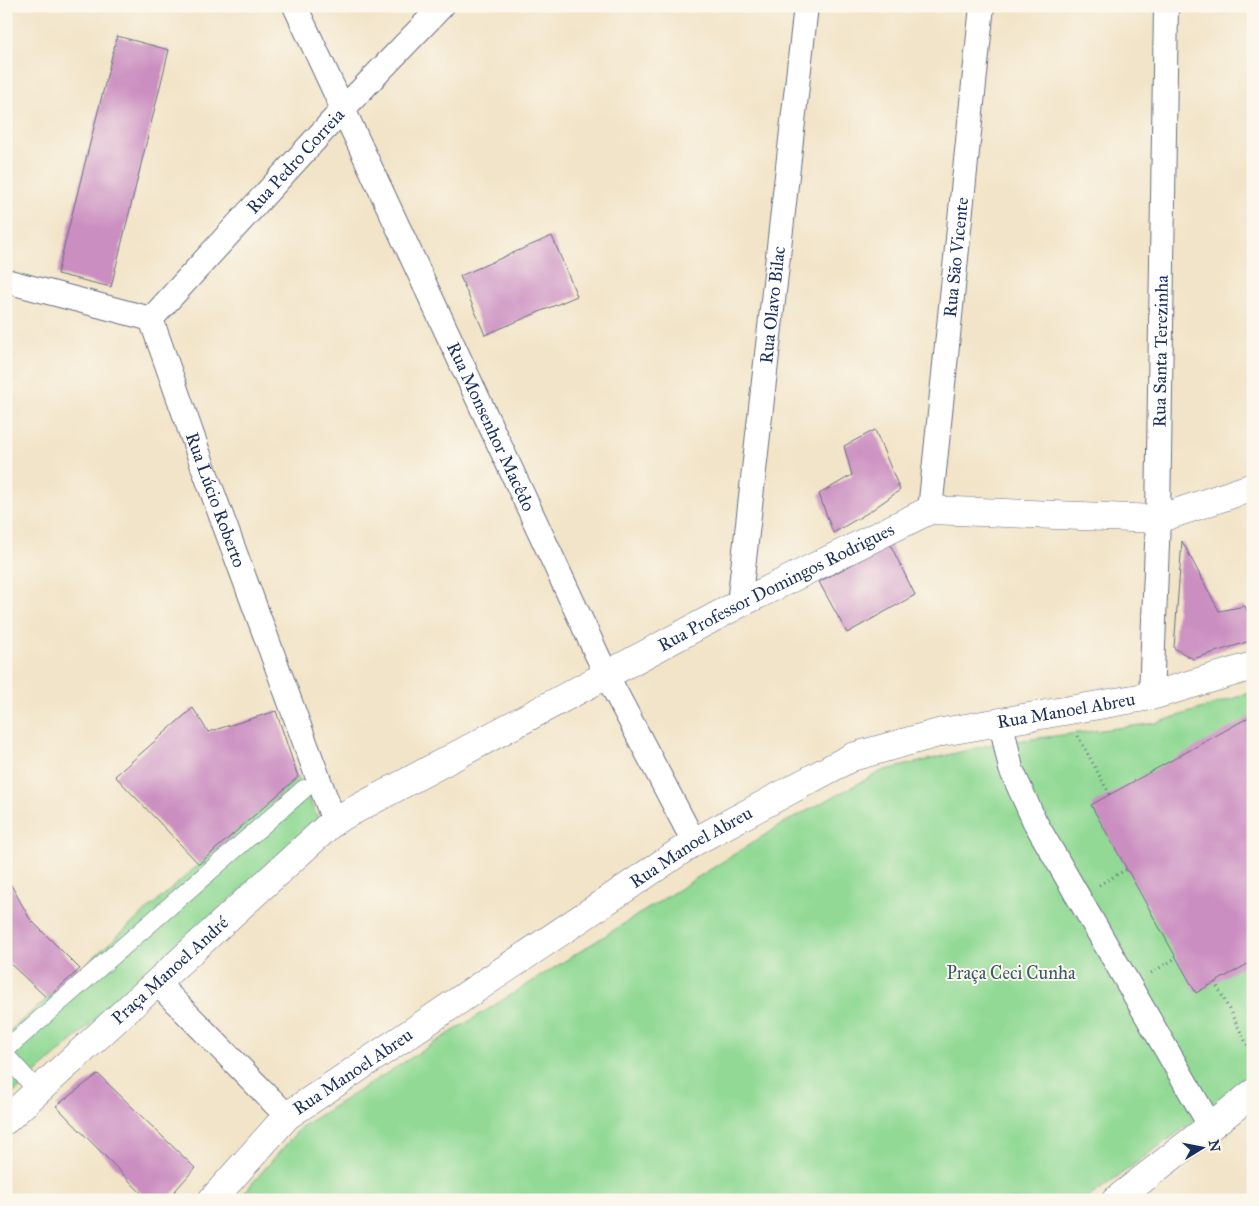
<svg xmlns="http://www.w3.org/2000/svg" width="1259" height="1206" viewBox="0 0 1259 1206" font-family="'IM FELL Great Primer',serif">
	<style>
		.green { fill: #91d994; stroke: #568479 }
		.building { fill: #cb8ec1 }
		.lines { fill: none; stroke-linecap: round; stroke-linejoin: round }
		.pedestrian-casing { stroke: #666e83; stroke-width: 19 }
		.minor-casing { stroke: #666e83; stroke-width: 26 }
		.tertiary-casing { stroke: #666e83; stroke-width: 29 }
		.path { stroke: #666e83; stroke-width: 3; stroke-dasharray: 1 4; stroke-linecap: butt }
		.pedestrian { stroke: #fff; stroke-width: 18 }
		.minor { stroke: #fff; stroke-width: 24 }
		.tertiary { stroke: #fff; stroke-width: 28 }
		.labels { text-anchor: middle; stroke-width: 4; stroke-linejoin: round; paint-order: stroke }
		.street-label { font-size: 18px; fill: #1b2f5e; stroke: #fbf7ec }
		.park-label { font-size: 18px; fill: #385a6c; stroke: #fbf7ec }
	</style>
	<rect width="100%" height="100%" fill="#fbf7ec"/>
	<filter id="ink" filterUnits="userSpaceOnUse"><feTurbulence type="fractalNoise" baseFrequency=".02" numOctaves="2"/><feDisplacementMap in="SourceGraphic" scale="10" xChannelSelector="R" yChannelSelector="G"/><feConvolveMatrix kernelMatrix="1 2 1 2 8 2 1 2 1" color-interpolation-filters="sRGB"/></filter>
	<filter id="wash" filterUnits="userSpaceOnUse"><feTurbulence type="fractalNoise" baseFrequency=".0096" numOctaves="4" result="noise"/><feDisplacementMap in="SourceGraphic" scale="20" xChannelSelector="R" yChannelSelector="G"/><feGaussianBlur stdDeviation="1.12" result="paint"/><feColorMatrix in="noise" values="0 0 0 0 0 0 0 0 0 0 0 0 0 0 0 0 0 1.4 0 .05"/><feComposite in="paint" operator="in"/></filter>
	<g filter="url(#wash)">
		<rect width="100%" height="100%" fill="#f2e4c8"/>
		<g class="green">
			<polygon points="1253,692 1253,1078 1085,1200 238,1200 301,1127 784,823 882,771 993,744 1156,723"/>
			<polygon points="298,777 319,820 6,1100 6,1028 10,1031"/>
		</g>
		<g id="blocks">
			<g class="building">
				<polygon points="117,36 169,50 111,287 57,274"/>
				<polygon points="552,236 577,296 485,335 460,276"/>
				<polygon points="875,430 900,490 869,512 833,533 819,494 852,475 844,446"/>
				<polygon points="1182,541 1219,611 1245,606 1253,627 1253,640 1193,659 1174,648"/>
				<polygon points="890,544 915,595 847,633 819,582"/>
				<polygon points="193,708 208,732 276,711 298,777 199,864 115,776"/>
				<polygon points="1253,715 1253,961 1196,993 1091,805"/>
				<polygon points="6,876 30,919 80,969 47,998 6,960"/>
				<polygon points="98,1074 195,1168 167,1200 148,1200 56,1106"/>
			</g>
		</g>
	</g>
	<g filter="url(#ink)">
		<use href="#blocks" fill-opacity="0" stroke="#666e83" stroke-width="1"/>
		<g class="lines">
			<defs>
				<g id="pedestrian">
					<polyline points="6,1049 304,789"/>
					<polyline points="6,1056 37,1090"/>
				</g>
				<g id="minor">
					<path id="s1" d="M295,6L607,676L694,842"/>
					<polyline points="6,281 151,319"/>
					<path id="s2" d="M151,319L205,472L334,821"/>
					<path id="s3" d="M151,319L344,108L442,6"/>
					<path id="s4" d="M930,510L982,6"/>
					<path id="s5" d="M739,604L806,6"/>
					<path id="s6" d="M1151,696L1158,519L1166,6"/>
					<polyline points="1001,722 1011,769 1035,822 1211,1127"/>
					<polyline points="158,984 287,1116"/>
				</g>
				<g id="tertiary">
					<path id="s7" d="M6,1120L334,821L739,604L930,510L1158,519L1253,487"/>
					<path id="s8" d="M212,1200L287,1116L694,842L852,757L942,732L1151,696L1253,666"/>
					<polyline points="1116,1200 1253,1093"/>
				</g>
			</defs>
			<use href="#pedestrian" class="pedestrian-casing"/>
			<use href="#minor" class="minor-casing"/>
			<use href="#tertiary" class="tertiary-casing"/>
			<g class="path">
				<polyline points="1078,736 1110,795"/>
				<polyline points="1099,885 1127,869"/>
				<polyline points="1151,973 1176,958"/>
				<polyline points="1215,982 1253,1056"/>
			</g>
			<use href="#pedestrian" class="pedestrian"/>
			<use href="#minor" class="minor"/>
			<use href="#tertiary" class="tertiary"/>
		</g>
	</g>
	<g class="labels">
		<g class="street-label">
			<text dy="6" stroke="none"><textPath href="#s3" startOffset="214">Rua Pedro Correia</textPath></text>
			<text dy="6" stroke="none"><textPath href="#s4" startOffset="254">Rua São Vicente</textPath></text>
			<text dy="6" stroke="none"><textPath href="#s5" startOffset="301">Rua Olavo Bilac</textPath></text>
			<text dy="6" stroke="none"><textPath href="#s6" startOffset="345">Rua Santa Terezinha</textPath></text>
			<text dy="6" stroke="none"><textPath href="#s1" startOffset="464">Rua Monsenhor Macêdo</textPath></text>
			<text dy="6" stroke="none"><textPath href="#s2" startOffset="192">Rua Lúcio Roberto</textPath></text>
			<text dy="6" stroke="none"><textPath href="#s7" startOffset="944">Rua Professor Domingos Rodrigues</textPath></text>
			<text dy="6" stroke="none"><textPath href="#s8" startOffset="1002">Rua Manoel Abreu</textPath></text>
			<text dy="6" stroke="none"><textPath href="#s8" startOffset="598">Rua Manoel Abreu</textPath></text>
			<text dy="6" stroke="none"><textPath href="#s7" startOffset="222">Praça Manoel André</textPath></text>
			<text dy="6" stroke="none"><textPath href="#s8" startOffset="192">Rua Manoel Abreu</textPath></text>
		</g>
		<g class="park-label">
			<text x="1011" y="979">Praça Ceci Cunha</text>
		</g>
	</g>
	<rect width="1259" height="1206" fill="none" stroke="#fbf7ec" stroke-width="25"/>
	<g transform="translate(1202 1148) rotate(80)" stroke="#fbf7ec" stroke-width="4" paint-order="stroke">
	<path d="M0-4L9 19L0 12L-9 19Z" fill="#1b2f5e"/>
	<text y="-8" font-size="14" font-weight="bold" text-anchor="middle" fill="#1b2f5e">N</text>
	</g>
</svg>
